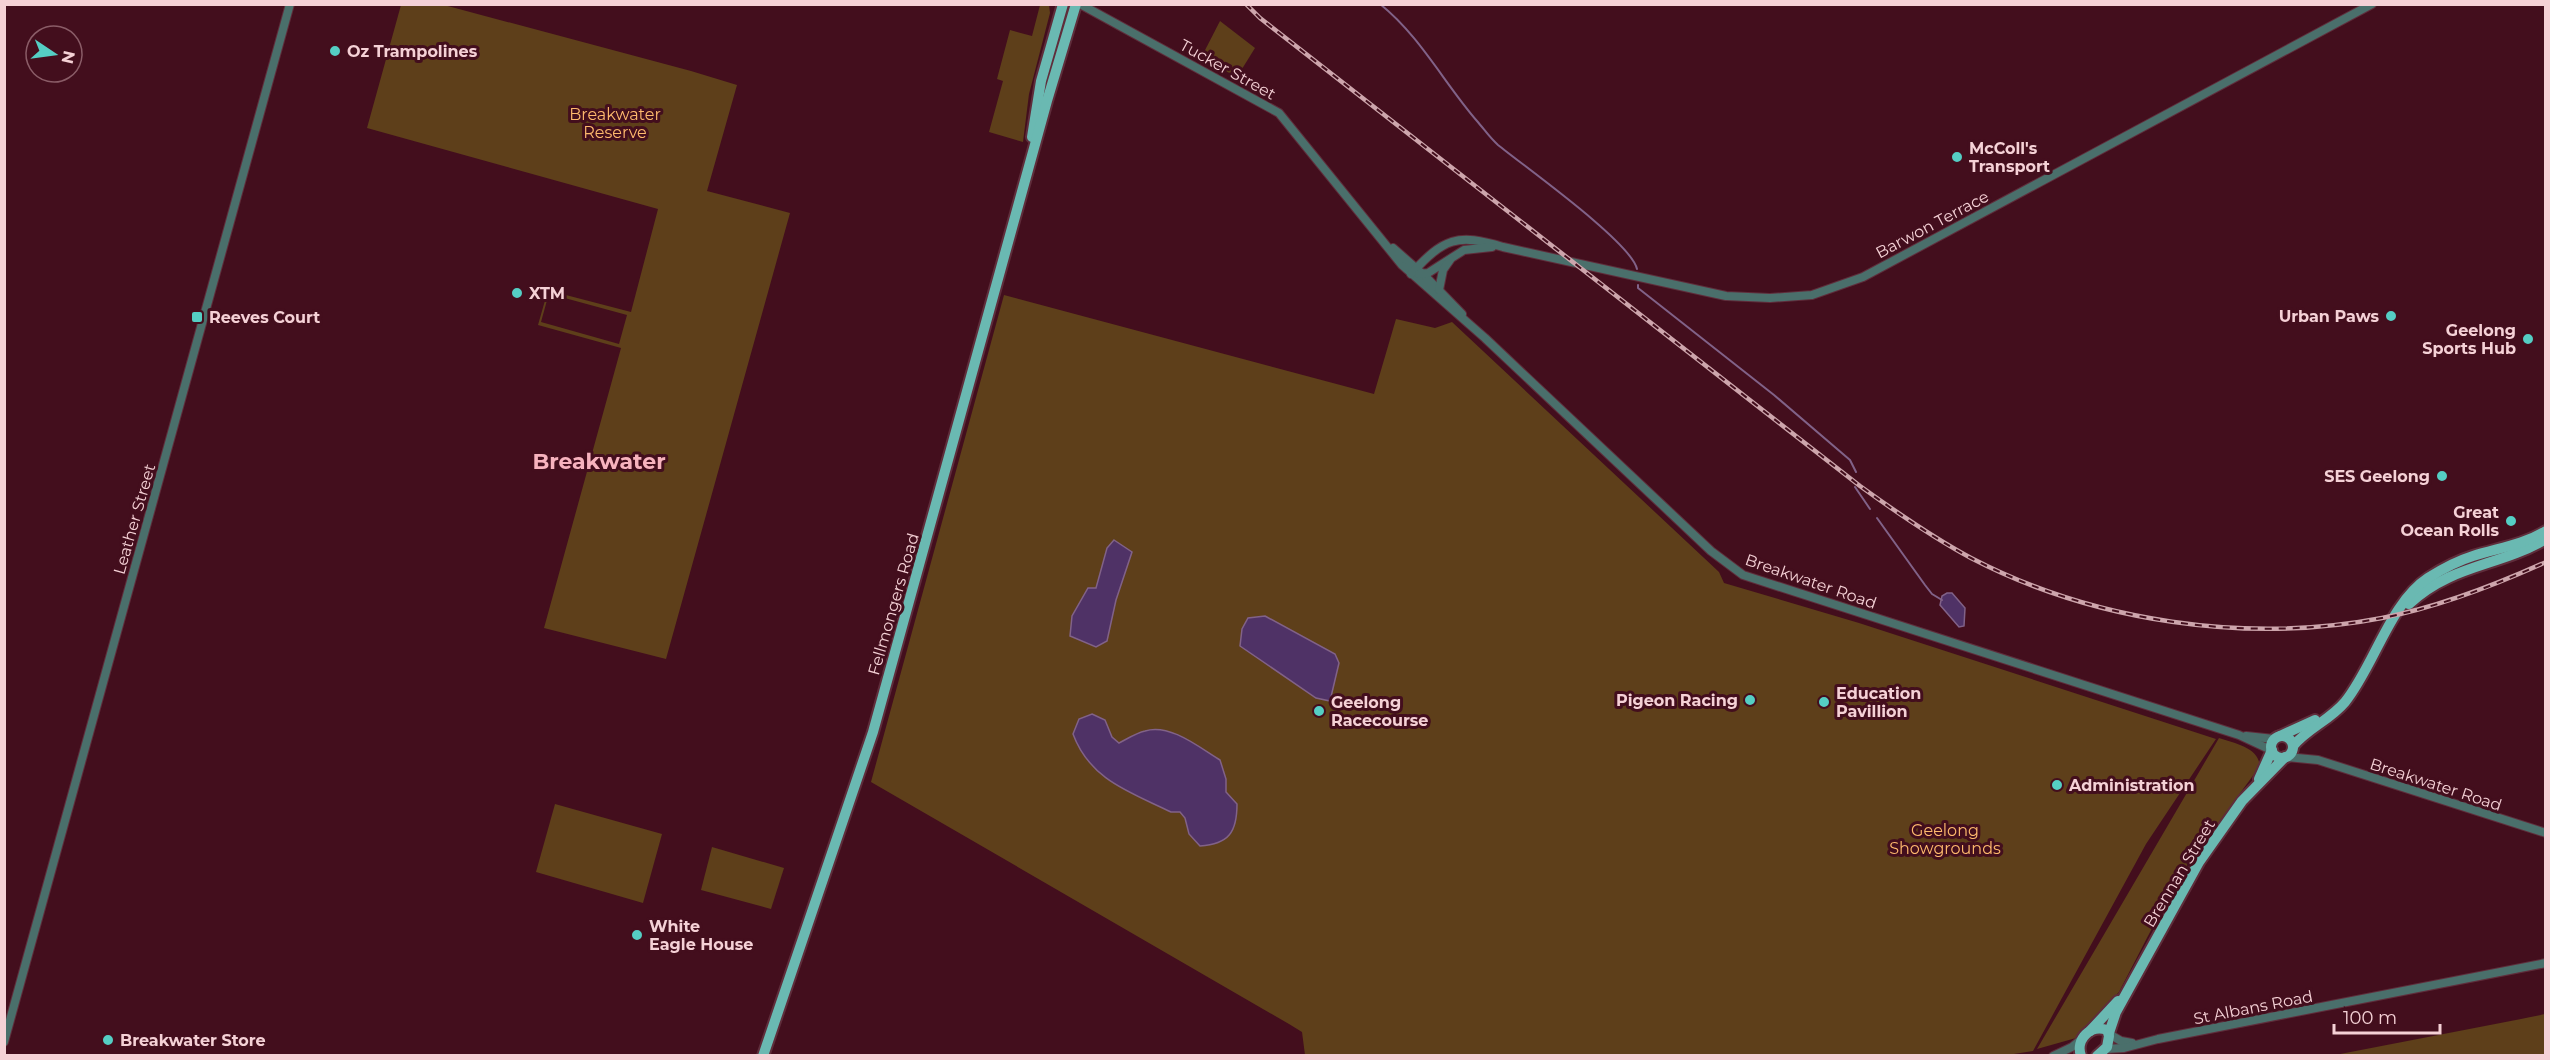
<svg xmlns="http://www.w3.org/2000/svg" width="2550" height="1060" viewBox="0 0 2550 1060" font-family="Montserrat,sans-serif">
	<style>
		.green { fill: #5e3f1a }
		.water { fill: #4f3266; stroke: #816288; stroke-width: 1.5 }
		.lines { fill: none; stroke-linecap: round; stroke-linejoin: round }
		.stream { stroke: #816288; stroke-width: 2 }
		.minor-casing { stroke: #5f2d3b; stroke-width: 10 }
		.major-casing { stroke: #5f2d3b; stroke-width: 14 }
		.minor { stroke: #4a6f6b; stroke-width: 8 }
		.major { stroke: #6ab9b2; stroke-width: 10 }
		.rail-casing { stroke: #cda5ac; stroke-width: 4.5 }
		.rail { stroke: #430e1d; stroke-width: 2; stroke-dasharray: 7; stroke-linecap: butt }
		.poi-dot { fill: #55cec4; stroke: #430e1d; stroke-width: 2 }
		.labels { text-anchor: middle; stroke-width: 6; stroke-linejoin: round; paint-order: stroke }
		.poi-label { font-size: 16px; font-weight: bold; fill: #f5d1d6; stroke: #430e1d; text-anchor: start }
		.street-label { font-size: 16px; fill: #f5d1d6; stroke: #430e1d }
		.park-label { font-size: 16px; fill: #feba6d; stroke: #430e1d }
		.district-label { font-size: 22px; font-weight: bold; fill: #f7b3be; stroke: #430e1d }
	</style>
	<rect width="100%" height="100%" fill="#430e1d"/>
	<g class="green">
		<polygon points="401,5 444,5 691,71 737,85 707,191 790,213 666,659 544,628 621,348 538,325 548,290 555,292 554,294 549,293 541,322 619,344 627,315 561,297 562,294 631,312 658,209 367,128"/>
		<polygon points="1040,5 1049,5 1050,13 1029,94 1023,142 989,132 1003,81 997,79 1010,30 1032,36"/>
		<polygon points="1220,21 1255,48 1237,77 1201,58"/>
		<polygon points="1004,295 1374,394 1396,319 1435,328 1452,322 1719,572 1724,583 1859,623 2216,739 2146,844 2033,1051 2001,1056 1305,1055 1302,1032 1289,1024 871,782"/>
		<path d="M2219,738C2236,744 2258,747 2260,766L2178,878L2119,992L2076,1038L2037,1049Z"/>
		<polygon points="555,804 662,834 643,903 536,872"/>
		<polygon points="712,847 784,868 771,909 701,890"/>
		<polygon points="2545,1014 2545,1055 2335,1055 2521,1019"/>
	</g>
	<g class="water">
		<polygon points="1114,540 1132,552 1116,600 1107,641 1096,647 1070,636 1072,616 1088,588 1096,588 1107,548"/>
		<polygon points="1947,593 1952,593 1965,608 1964,626 1959,627 1940,605 1942,596"/>
		<polygon points="1265,616 1335,654 1339,663 1330,701 1316,698 1240,646 1242,629 1248,618"/>
		<path d="M1092,714L1105,720L1112,737L1119,743C1127,739 1136,733 1145,731C1170,723 1200,748 1220,760L1226,779V792L1237,804C1237,832 1229,844 1200,846L1189,834L1185,818L1180,812H1171C1130,792 1090,780 1073,734L1079,719Z"/>
	</g>
	<g class="lines">
		<g class="stream">
			<path d="M1380,4C1420,36 1444,83 1477,121C1484,129 1490,138 1498,145C1525,167 1631,242 1637,269"/>
			<polyline points="1638,285 1638,288 1774,395 1850,460 1856,472"/>
			<polyline points="1855,487 1870,509"/>
			<polyline points="1877,518 1925,585 1932,594 1942,600"/>
		</g>
		<defs>
			<g id="minor">
				<polyline points="1080,4 1279,113 1402,265 1485,338 1711,551 1743,575 2239,735 2271,750"/>
				<polyline points="1393,248 1426,277 1462,314"/>
				<path d="M1411,274C1444,238 1457,233 1503,247L1726,296L1770,298L1812,295L1863,277L2372,4"/>
				<polyline points="1419,274 1428,273 1464,250 1492,247"/>
				<polyline points="1439,290 1443,270 1450,260"/>
				<polyline points="2246,736 2274,739"/>
				<polyline points="2287,757 2318,760 2546,833"/>
				<polyline points="2109,1034 2121,1041 2132,1043"/>
				<polyline points="4,1042 290,4"/>
				<polyline points="2105,1049 2124,1048 2158,1039 2546,963"/>
				<polyline points="2053,1056 2072,1047 2083,1038"/>
			</g>
			<g id="major">
				<polyline points="1032,137 1041,81 1063,4"/>
				<path d="M2409,604C2452,564 2498,567 2546,539"/>
				<circle cx="2282" cy="747" r="11"/>
				<polyline points="2280,736 2315,720"/>
				<path d="M2293,746C2308,728 2330,720 2345,702C2374,666 2390,603 2428,578C2442,569 2457,561 2473,556C2498,548 2523,545 2546,531"/>
				<polyline points="2259,779 2272,750"/>
				<polyline points="2090,1031 2118,1001"/>
				<polyline points="2109,1033 2116,1012 2199,862 2242,801 2285,757"/>
				<polyline points="763,1056 873,732 1047,101 1076,4"/>
				<path d="M2081,1056C2075,1039 2091,1024 2107,1030L2109,1036L2107,1047L2097,1056"/>
			</g>
		</defs>
		<use href="#minor" class="minor-casing"/>
		<use href="#major" class="major-casing"/>
		<use href="#minor" class="minor"/>
		<use href="#major" class="major"/>
		<defs>
			<path id="rail" d="M1246,4L1260,18L1860,486C1896,512 1932,537 1971,558C2094,622 2247,644 2382,618C2439,607 2493,586 2546,562"/>
		</defs>
		<use href="#rail" class="rail-casing"/>
		<use href="#rail" class="rail"/>
	</g>
	<g class="poi-dot">
		<circle cx="335" cy="51" r="6"/>
		<circle cx="1957" cy="157" r="6"/>
		<circle cx="517" cy="293" r="6"/>
		<circle cx="2391" cy="316" r="6"/>
		<rect x="191" y="311" width="12" height="12" rx="3"/>
		<circle cx="2528" cy="339" r="6"/>
		<circle cx="2442" cy="476" r="6"/>
		<circle cx="2511" cy="521" r="6"/>
		<circle cx="1750" cy="700" r="6"/>
		<circle cx="1824" cy="702" r="6"/>
		<circle cx="1319" cy="711" r="6"/>
		<circle cx="2057" cy="785" r="6"/>
		<circle cx="637" cy="935" r="6"/>
		<circle cx="108" cy="1040" r="6"/>
	</g>
	<g class="labels">
		<g class="poi-label">
			<text x="347" y="57">Oz Trampolines</text>
			<text x="1969" y="154">McColl's<tspan x="1969" dy="18">Transport</tspan></text>
			<text x="529" y="299">XTM</text>
			<text x="2379" y="322" text-anchor="end">Urban Paws</text>
			<text x="209" y="323">Reeves Court</text>
			<text x="2516" y="336" text-anchor="end">Geelong<tspan x="2516" dy="18">Sports Hub</tspan></text>
			<text x="2430" y="482" text-anchor="end">SES Geelong</text>
			<text x="2499" y="518" text-anchor="end">Great<tspan x="2499" dy="18">Ocean Rolls</tspan></text>
			<text x="1836" y="699">Education<tspan x="1836" dy="18">Pavillion</tspan></text>
			<text x="1738" y="706" text-anchor="end">Pigeon Racing</text>
			<text x="1331" y="708">Geelong<tspan x="1331" dy="18">Racecourse</tspan></text>
			<text x="2069" y="791">Administration</text>
			<text x="649" y="932">White<tspan x="649" dy="18">Eagle House</tspan></text>
			<text x="120" y="1046">Breakwater Store</text>
		</g>
		<g class="street-label">
			<text transform="translate(1228 69) rotate(29)" y="6">Tucker Street</text>
			<text transform="translate(1932 224) rotate(-28)" y="6">Barwon Terrace</text>
			<text transform="translate(134 519) rotate(-74)" y="6">Leather Street</text>
			<text transform="translate(1811 581) rotate(19)" y="6">Breakwater Road</text>
			<text transform="translate(893 604) rotate(-74)" y="6">Fellmongers Road</text>
			<text transform="translate(2436 784) rotate(18)" y="6">Breakwater Road</text>
			<text transform="translate(2179 873) rotate(-59)" y="6">Brennan Street</text>
			<text transform="translate(2253 1007) rotate(-11)" y="6">St Albans Road</text>
		</g>
		<g class="park-label">
			<text x="615" y="120">Breakwater<tspan x="615" dy="18">Reserve</tspan></text>
			<text x="1945" y="836">Geelong<tspan x="1945" dy="18">Showgrounds</tspan></text>
		</g>
		<g class="district-label">
			<text x="599" y="469">Breakwater</text>
		</g>
	</g>
	<rect width="2550" height="1060" fill="none" stroke="#f5d1d6" stroke-width="12"/>
	<g transform="translate(54 54) rotate(103)"><circle r="28" fill="#430e1d" stroke="#8a5c67" stroke-width="1.5"/>
	<path d="M0-4.5L10 22L0 15L-10 22Z" fill="#55cec4"/>
	<text y="-9" font-size="16" font-weight="bold" text-anchor="middle" fill="#f5d1d6">N</text>
	</g>
	<path d="M2334 1024v9h106v-9" fill="none" stroke="#f5d1d6" stroke-width="3"/>
	<text x="2343" y="1024" font-size="18" fill="#f5d1d6" stroke="#430e1d" stroke-width="4.5" paint-order="stroke">100 m</text>
</svg>
